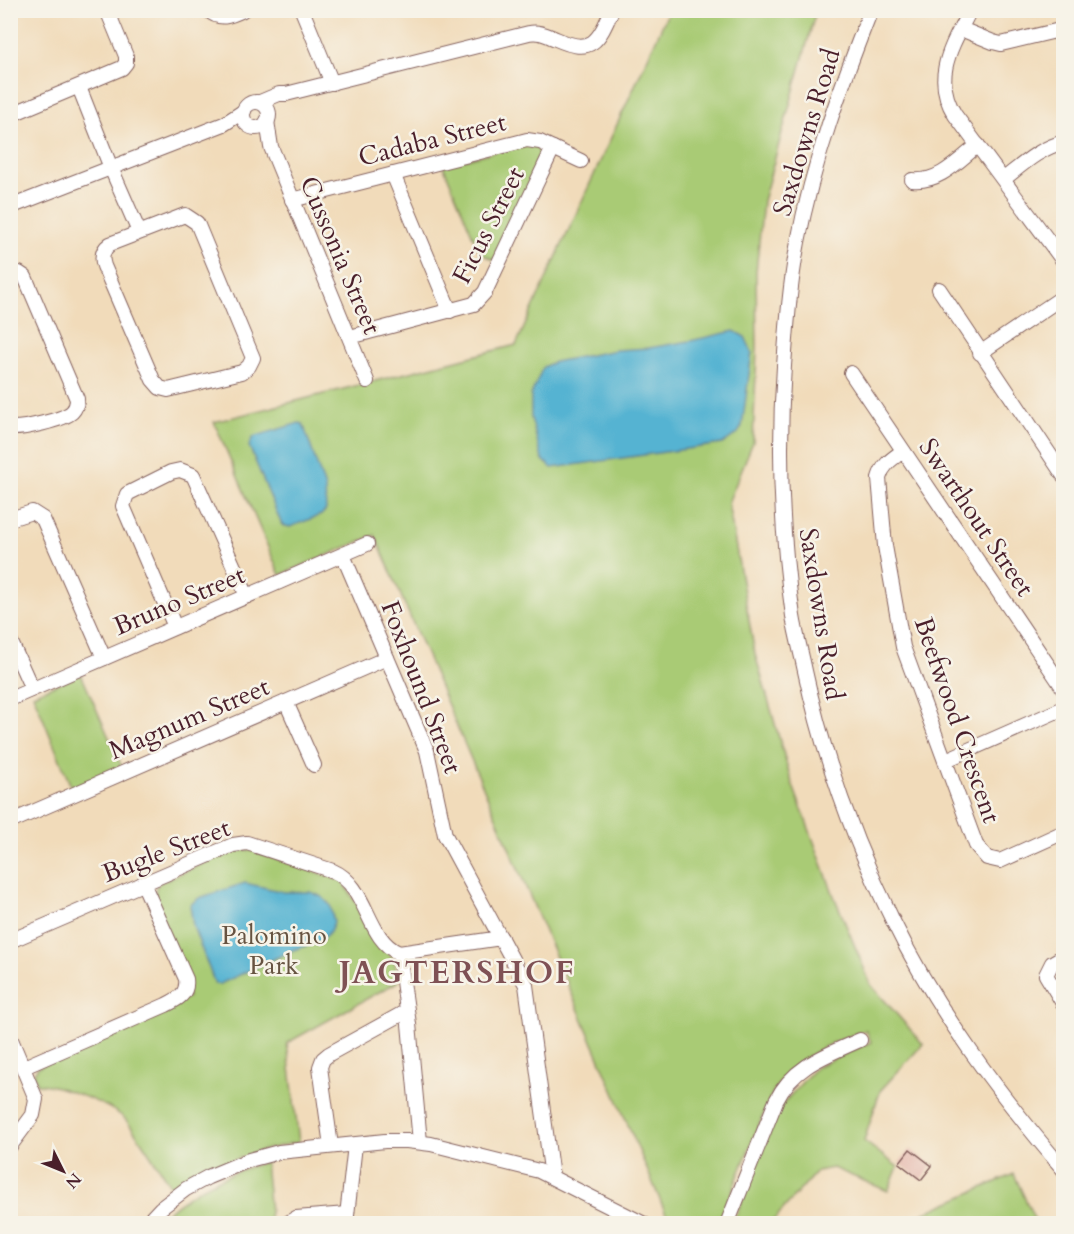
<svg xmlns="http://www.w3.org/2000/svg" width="1074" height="1234" viewBox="0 0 1074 1234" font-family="Cardo,serif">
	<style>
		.green { fill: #a9cb74; stroke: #7a7550; stroke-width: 1.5 }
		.water { fill: #54b3d2; stroke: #4f697e; stroke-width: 1.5 }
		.building { fill: #e2ada3 }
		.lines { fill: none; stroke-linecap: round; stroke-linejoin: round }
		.minor-casing { stroke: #84615d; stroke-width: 16 }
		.minor { stroke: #fff; stroke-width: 14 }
		.labels { text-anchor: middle; stroke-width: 5; stroke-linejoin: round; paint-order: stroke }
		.street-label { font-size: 26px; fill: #4a1f2b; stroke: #f7f3e8 }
		.park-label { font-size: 26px; fill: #665341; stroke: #f7f3e8 }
		.district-label { font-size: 32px; font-weight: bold; letter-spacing: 1.5px; fill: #7f5155; stroke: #f7f3e8 }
	</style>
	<rect width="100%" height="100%" fill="#f7f3e8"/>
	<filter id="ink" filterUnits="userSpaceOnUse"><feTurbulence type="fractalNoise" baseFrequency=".0167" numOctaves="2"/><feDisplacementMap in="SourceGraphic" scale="12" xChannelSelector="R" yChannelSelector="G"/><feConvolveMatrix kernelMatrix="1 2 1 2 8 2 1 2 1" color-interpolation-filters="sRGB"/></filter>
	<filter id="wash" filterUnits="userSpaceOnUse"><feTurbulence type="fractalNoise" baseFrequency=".008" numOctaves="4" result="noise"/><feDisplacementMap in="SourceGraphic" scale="24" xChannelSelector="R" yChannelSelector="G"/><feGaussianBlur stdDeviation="1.35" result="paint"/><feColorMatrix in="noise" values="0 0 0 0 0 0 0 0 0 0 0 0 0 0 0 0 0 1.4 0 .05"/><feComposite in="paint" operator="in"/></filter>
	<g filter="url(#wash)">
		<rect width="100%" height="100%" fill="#f1dbba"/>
		<g class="green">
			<path d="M669,11H816L763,201L756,272L757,349L753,442L728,503L755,654L792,783L834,896L871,985L923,1044L880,1091L864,1141L898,1167L888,1191L833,1168L817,1171L771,1223H733L779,1108L816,1067L871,1042L866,1030C828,1043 789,1060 770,1098L719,1223H670L375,535L280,575L214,422L516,345Z"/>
			<polygon points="528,143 537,147 541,157 495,261 480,253 443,165"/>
			<polygon points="81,674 122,767 72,789 33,694"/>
			<path d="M251,850L343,881L383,948L394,959L399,981L287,1043L299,1142C253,1150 213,1166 173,1190C158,1167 143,1142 126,1120C114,1106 55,1083 37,1084L34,1073L38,1067L188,997L155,896L156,887L159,883L231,851Z"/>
			<path d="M265,1162L270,1212L268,1223L155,1224C185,1192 224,1174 265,1162Z"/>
			<polygon points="1014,1174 1036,1223 901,1223"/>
		</g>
		<g class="water">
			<polygon points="734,331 745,337 752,352 742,426 738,433 722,444 552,468 542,459 531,418 531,395 543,367 554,362 616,350 649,348 690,341"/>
			<polygon points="299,423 303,424 325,488 326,510 321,515 290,527 282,525 249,446 253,437"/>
			<polygon points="245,883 284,892 311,892 322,897 330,905 334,922 330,931 321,941 293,950 220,984 215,984 193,926 190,905 199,898"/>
		</g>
		<g id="blocks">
			<polygon class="building" points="910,1149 932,1166 921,1180 899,1163"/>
		</g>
	</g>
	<g filter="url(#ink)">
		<use href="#blocks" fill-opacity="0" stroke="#84615d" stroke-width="1.5"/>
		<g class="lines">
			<defs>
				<g id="minor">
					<path d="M208,10C220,21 230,16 243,10"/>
					<polyline points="302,10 332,83"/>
					<path d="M871,10C841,86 813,162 798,242C790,283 787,325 784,366C778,449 781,533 793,616C796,634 801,652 805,671C824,759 854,842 894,923C938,1013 999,1094 1064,1170"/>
					<path d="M970,10C952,46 931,77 955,115L1064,262"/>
					<polyline points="961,29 993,42 1001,44 1064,29"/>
					<polyline points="79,87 111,168 139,232"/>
					<path d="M260,102L279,94H286L529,33C539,31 546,35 556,39C592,55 598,42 612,10"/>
					<circle cx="256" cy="115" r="13"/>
					<polyline points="10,115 122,68 126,63 126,56 107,10"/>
					<polyline points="267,121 271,147 367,381"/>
					<polyline points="393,174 450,311"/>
					<path d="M1004,179C1023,164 1040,148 1064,142"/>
					<path d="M912,180C939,183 958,161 978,145"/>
					<polyline points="292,200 527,140 540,142 581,161"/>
					<polyline points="10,207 224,124 244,111"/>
					<path d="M185,215L197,223L253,358L249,366L242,372L168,390L160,388L153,380L104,266C101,257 102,250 110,244Z"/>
					<path d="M10,273H19L25,277L77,399C77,404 76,408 72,412C63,420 23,429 10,428"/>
					<polyline points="939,289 1064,476"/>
					<polyline points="350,337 474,304 485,292 553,148"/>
					<polyline points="980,353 1064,296"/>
					<polyline points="851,373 1064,689"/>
					<path d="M903,451C892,459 883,464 879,478L885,546L903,647L976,845L987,858L1000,861L1064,832"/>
					<polyline points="10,519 32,512 43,519 104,658"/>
					<polyline points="343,555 427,751 445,835 526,985 552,1177"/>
					<polyline points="175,627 123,506 127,494 171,472 180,470 193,475 247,596"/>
					<polyline points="10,640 32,689"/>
					<polyline points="10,699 367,544"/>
					<polyline points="286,702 314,765"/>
					<polyline points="946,760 1064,708"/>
					<polyline points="10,822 387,658"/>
					<path d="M10,941L233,845L247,843L333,871C368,886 366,939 399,953"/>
					<polyline points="399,953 409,1024 420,1142"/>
					<polyline points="399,953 501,938"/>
					<polyline points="1064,956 1052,963 1046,975 1064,1005"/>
					<polyline points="10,1037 36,1099 33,1115 10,1146"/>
					<path d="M24,1067L166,1005C178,999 188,994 186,979L143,883"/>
					<polyline points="331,1146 320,1067 323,1059 329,1054 407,1011"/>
					<polyline points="146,1224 161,1208 186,1189 208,1177 249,1160 279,1152 385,1141 407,1141 431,1144 539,1171 644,1224"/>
					<polyline points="286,1224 296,1218 347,1214"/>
					<polyline points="346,1224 355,1145"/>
					<path d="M727,1224L776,1101C793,1066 827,1055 860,1040"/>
				</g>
			</defs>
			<use href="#minor" class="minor-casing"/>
			<use href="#minor" class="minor"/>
		</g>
	</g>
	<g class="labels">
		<g class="street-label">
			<text transform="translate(806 132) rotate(-73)" y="9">Saxdowns Road</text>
			<text transform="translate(432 139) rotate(-14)" y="9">Cadaba Street</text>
			<text transform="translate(488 225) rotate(-63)" y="9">Ficus Street</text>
			<text transform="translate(341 255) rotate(67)" y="9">Cussonia Street</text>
			<text transform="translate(977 517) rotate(56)" y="9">Swarthout Street</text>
			<text transform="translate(179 600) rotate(-23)" y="9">Bruno Street</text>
			<text transform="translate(822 614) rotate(81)" y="9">Saxdowns Road</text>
			<text transform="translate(422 687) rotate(69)" y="9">Foxhound Street</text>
			<text transform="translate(189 718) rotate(-23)" y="9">Magnum Street</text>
			<text transform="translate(958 720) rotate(71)" y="9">Beefwood Crescent</text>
			<text transform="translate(166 850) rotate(-21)" y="9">Bugle Street</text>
		</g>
		<g class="park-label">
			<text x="274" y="944">Palomino<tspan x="274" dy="30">Park</tspan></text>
		</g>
		<g class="district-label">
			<text x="457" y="983">JAGTERSHOF</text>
		</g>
	</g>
	<rect width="1074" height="1234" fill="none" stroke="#f7f3e8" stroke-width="36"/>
	<g transform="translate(63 1171) rotate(133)" stroke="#f7f3e8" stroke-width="4.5" paint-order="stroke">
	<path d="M0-4.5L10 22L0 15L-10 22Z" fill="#4a1f2b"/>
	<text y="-9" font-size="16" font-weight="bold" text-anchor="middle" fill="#4a1f2b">N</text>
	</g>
</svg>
